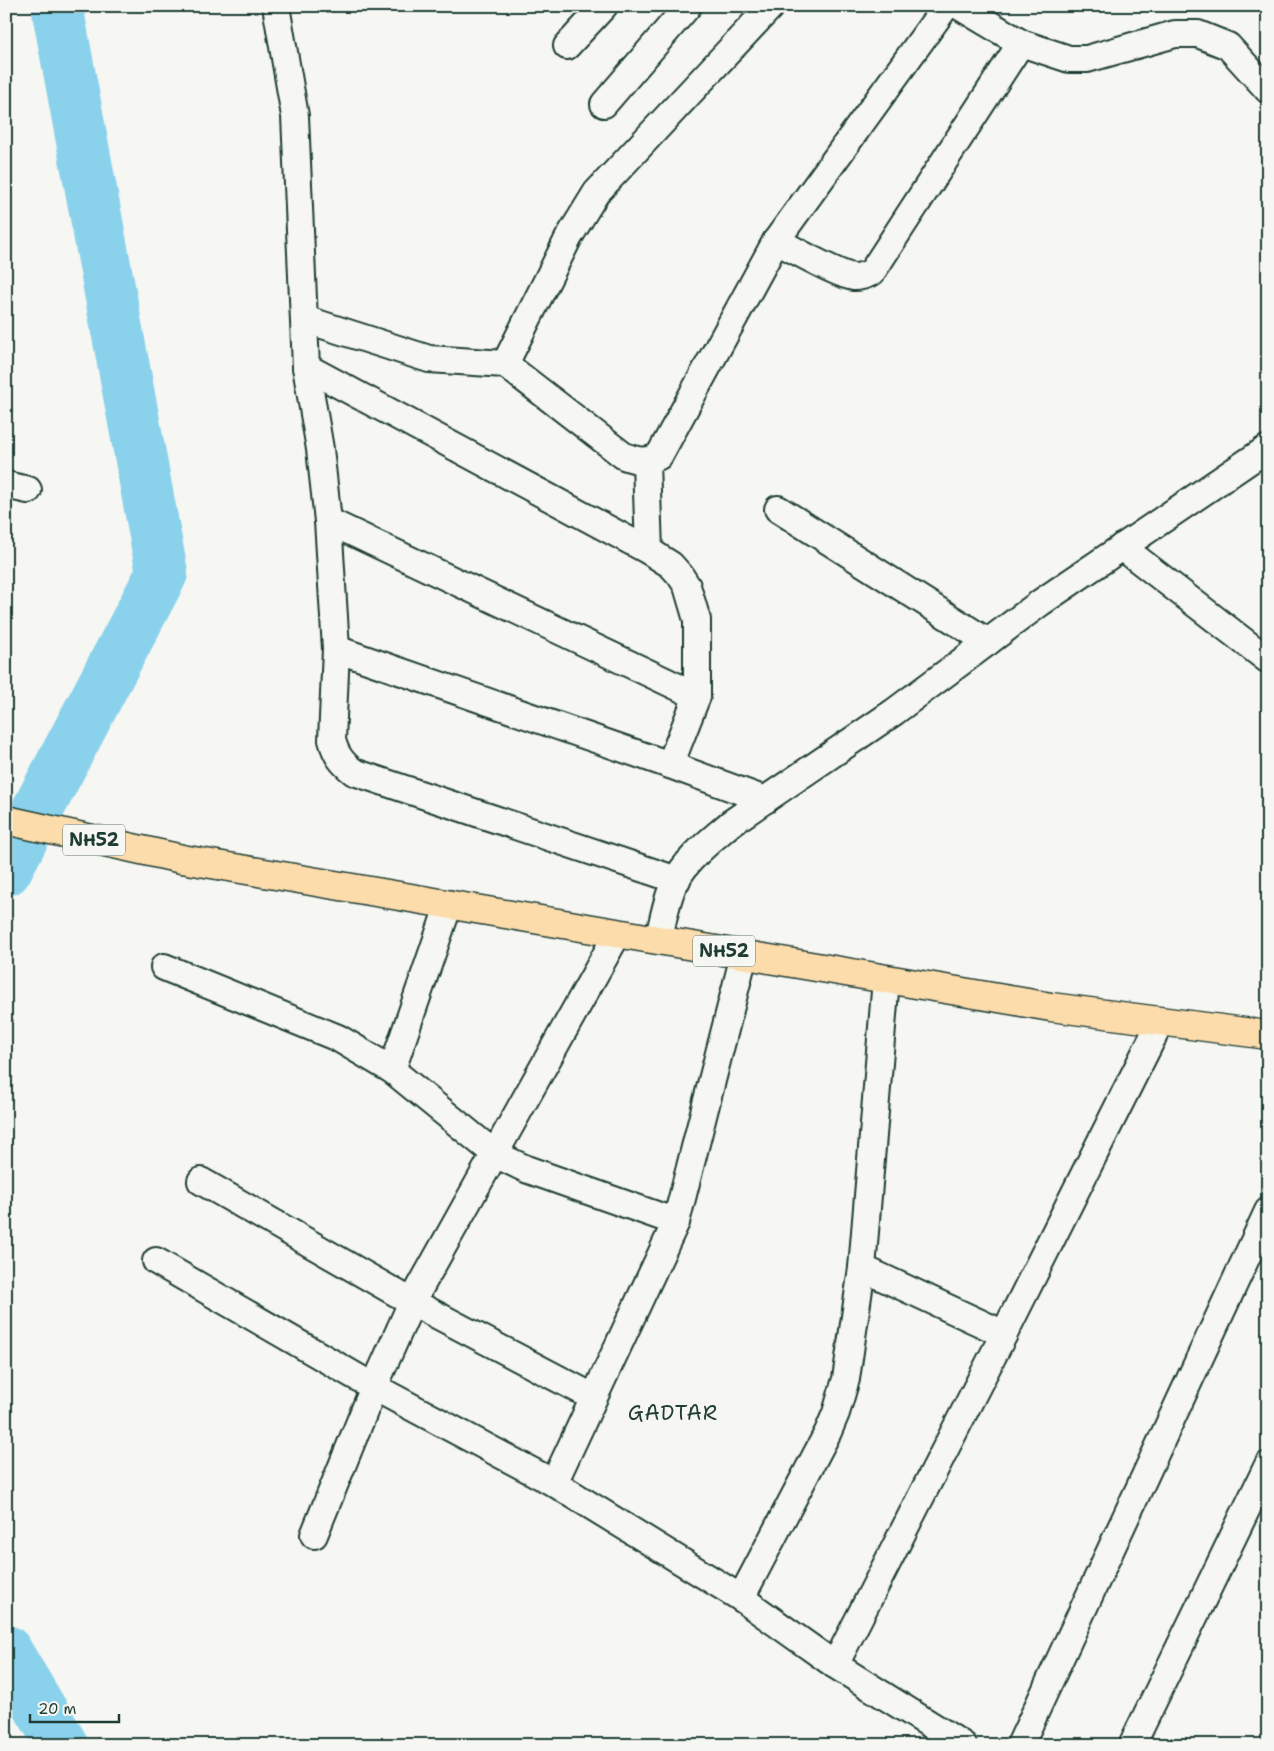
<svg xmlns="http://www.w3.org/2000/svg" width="1274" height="1751" viewBox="0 0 1274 1751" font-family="'Shantell Sans',sans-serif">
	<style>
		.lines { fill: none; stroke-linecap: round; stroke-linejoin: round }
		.river { stroke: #8ad2ec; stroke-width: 52 }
		.minor-casing { stroke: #1f3d34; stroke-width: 30 }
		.trunk-casing { stroke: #1f3d34; stroke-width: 31 }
		.minor { stroke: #f6f6f2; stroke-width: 26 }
		.trunk { stroke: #fddcac; stroke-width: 28 }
		.labels { text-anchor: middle; stroke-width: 4; stroke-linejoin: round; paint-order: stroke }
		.shield { fill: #f6f6f2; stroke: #60746d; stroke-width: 1 }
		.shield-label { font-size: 18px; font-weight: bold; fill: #1f3d34 }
		.quarter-label { font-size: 21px; letter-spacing: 1px; fill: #1f3d34; stroke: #f6f6f2 }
	</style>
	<rect width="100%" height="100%" fill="#f6f6f2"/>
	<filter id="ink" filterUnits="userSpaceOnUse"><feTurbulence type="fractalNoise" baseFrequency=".02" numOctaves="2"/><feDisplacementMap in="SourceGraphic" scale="10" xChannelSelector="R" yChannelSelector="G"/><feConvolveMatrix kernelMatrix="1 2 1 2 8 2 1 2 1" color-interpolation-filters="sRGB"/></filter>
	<g filter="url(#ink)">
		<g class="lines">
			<g class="river">
				<polyline points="6,870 162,573 57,6"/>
				<polyline points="6,1651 62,1745"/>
			</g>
			<defs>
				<g id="minor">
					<path d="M276,6L295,116L306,367L320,449L328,521L336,649L332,740C336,755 342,763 354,772L677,880"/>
					<polyline points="959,6 1021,43 1069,59 1087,59 1175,34 1198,34 1228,46 1268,90"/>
					<polyline points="567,46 604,6"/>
					<polyline points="604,104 688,6"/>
					<path d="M776,241C794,249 837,275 854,277C861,277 866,275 872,272L1021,43"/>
					<path d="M304,319L429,359L505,364L624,456C638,461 646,463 659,456L776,241L946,6"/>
					<polyline points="505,364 569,237 596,193 771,6"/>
					<polyline points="306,367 649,551 671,565 680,575 687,586 697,620 697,696 670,765"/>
					<polyline points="646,462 649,551"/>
					<polyline points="6,485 28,490"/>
					<polyline points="778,509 988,642"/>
					<polyline points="328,521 697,696"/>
					<polyline points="1122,547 1268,660"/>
					<polyline points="336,649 670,765 765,800"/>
					<path d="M658,940C663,923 666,900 674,884C686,859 710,841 731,823L894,712L1040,603L1268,448"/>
					<polyline points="164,967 338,1038 392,1070 495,1154 526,1169 676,1222"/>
					<polyline points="392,1070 449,904"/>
					<polyline points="201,1181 412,1302 593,1397"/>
					<polyline points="156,1261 374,1387 554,1483 741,1598 835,1665 963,1745"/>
					<polyline points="862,1268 1004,1334"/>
					<polyline points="554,1483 676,1222 744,955"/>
					<polyline points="314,1535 374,1387 412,1302 618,933"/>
					<polyline points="741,1598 828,1432 836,1413 846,1379 862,1268 886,979"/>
					<polyline points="835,1665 1004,1334 1161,1021"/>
					<polyline points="1020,1745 1268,1211"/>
					<polyline points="1132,1745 1268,1465"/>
				</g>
				<polyline id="trunk" points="6,820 182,859 1051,1007 1268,1035"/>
			</defs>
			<use href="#minor" class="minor-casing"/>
			<use href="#trunk" class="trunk-casing"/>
			<use href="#minor" class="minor"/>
			<use href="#trunk" class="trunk"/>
		</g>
	</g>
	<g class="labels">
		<g class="shield">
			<rect x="63" y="824.5" width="62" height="31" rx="4"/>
			<rect x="693" y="935.5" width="62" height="31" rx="4"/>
		</g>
		<g class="shield-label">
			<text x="94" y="846">NH52</text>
			<text x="724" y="957">NH52</text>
		</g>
		<g class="quarter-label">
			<text x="673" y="1420">GADTAR</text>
		</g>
	</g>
	<rect width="1274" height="1751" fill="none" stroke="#f6f6f2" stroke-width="25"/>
	<rect x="12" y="12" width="1249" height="1726" fill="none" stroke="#1f3d34" stroke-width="2" filter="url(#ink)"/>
	<path d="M30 1714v8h89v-8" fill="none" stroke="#1f3d34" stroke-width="2.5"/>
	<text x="38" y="1714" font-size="15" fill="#1f3d34" stroke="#f6f6f2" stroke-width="4" paint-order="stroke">20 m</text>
</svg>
